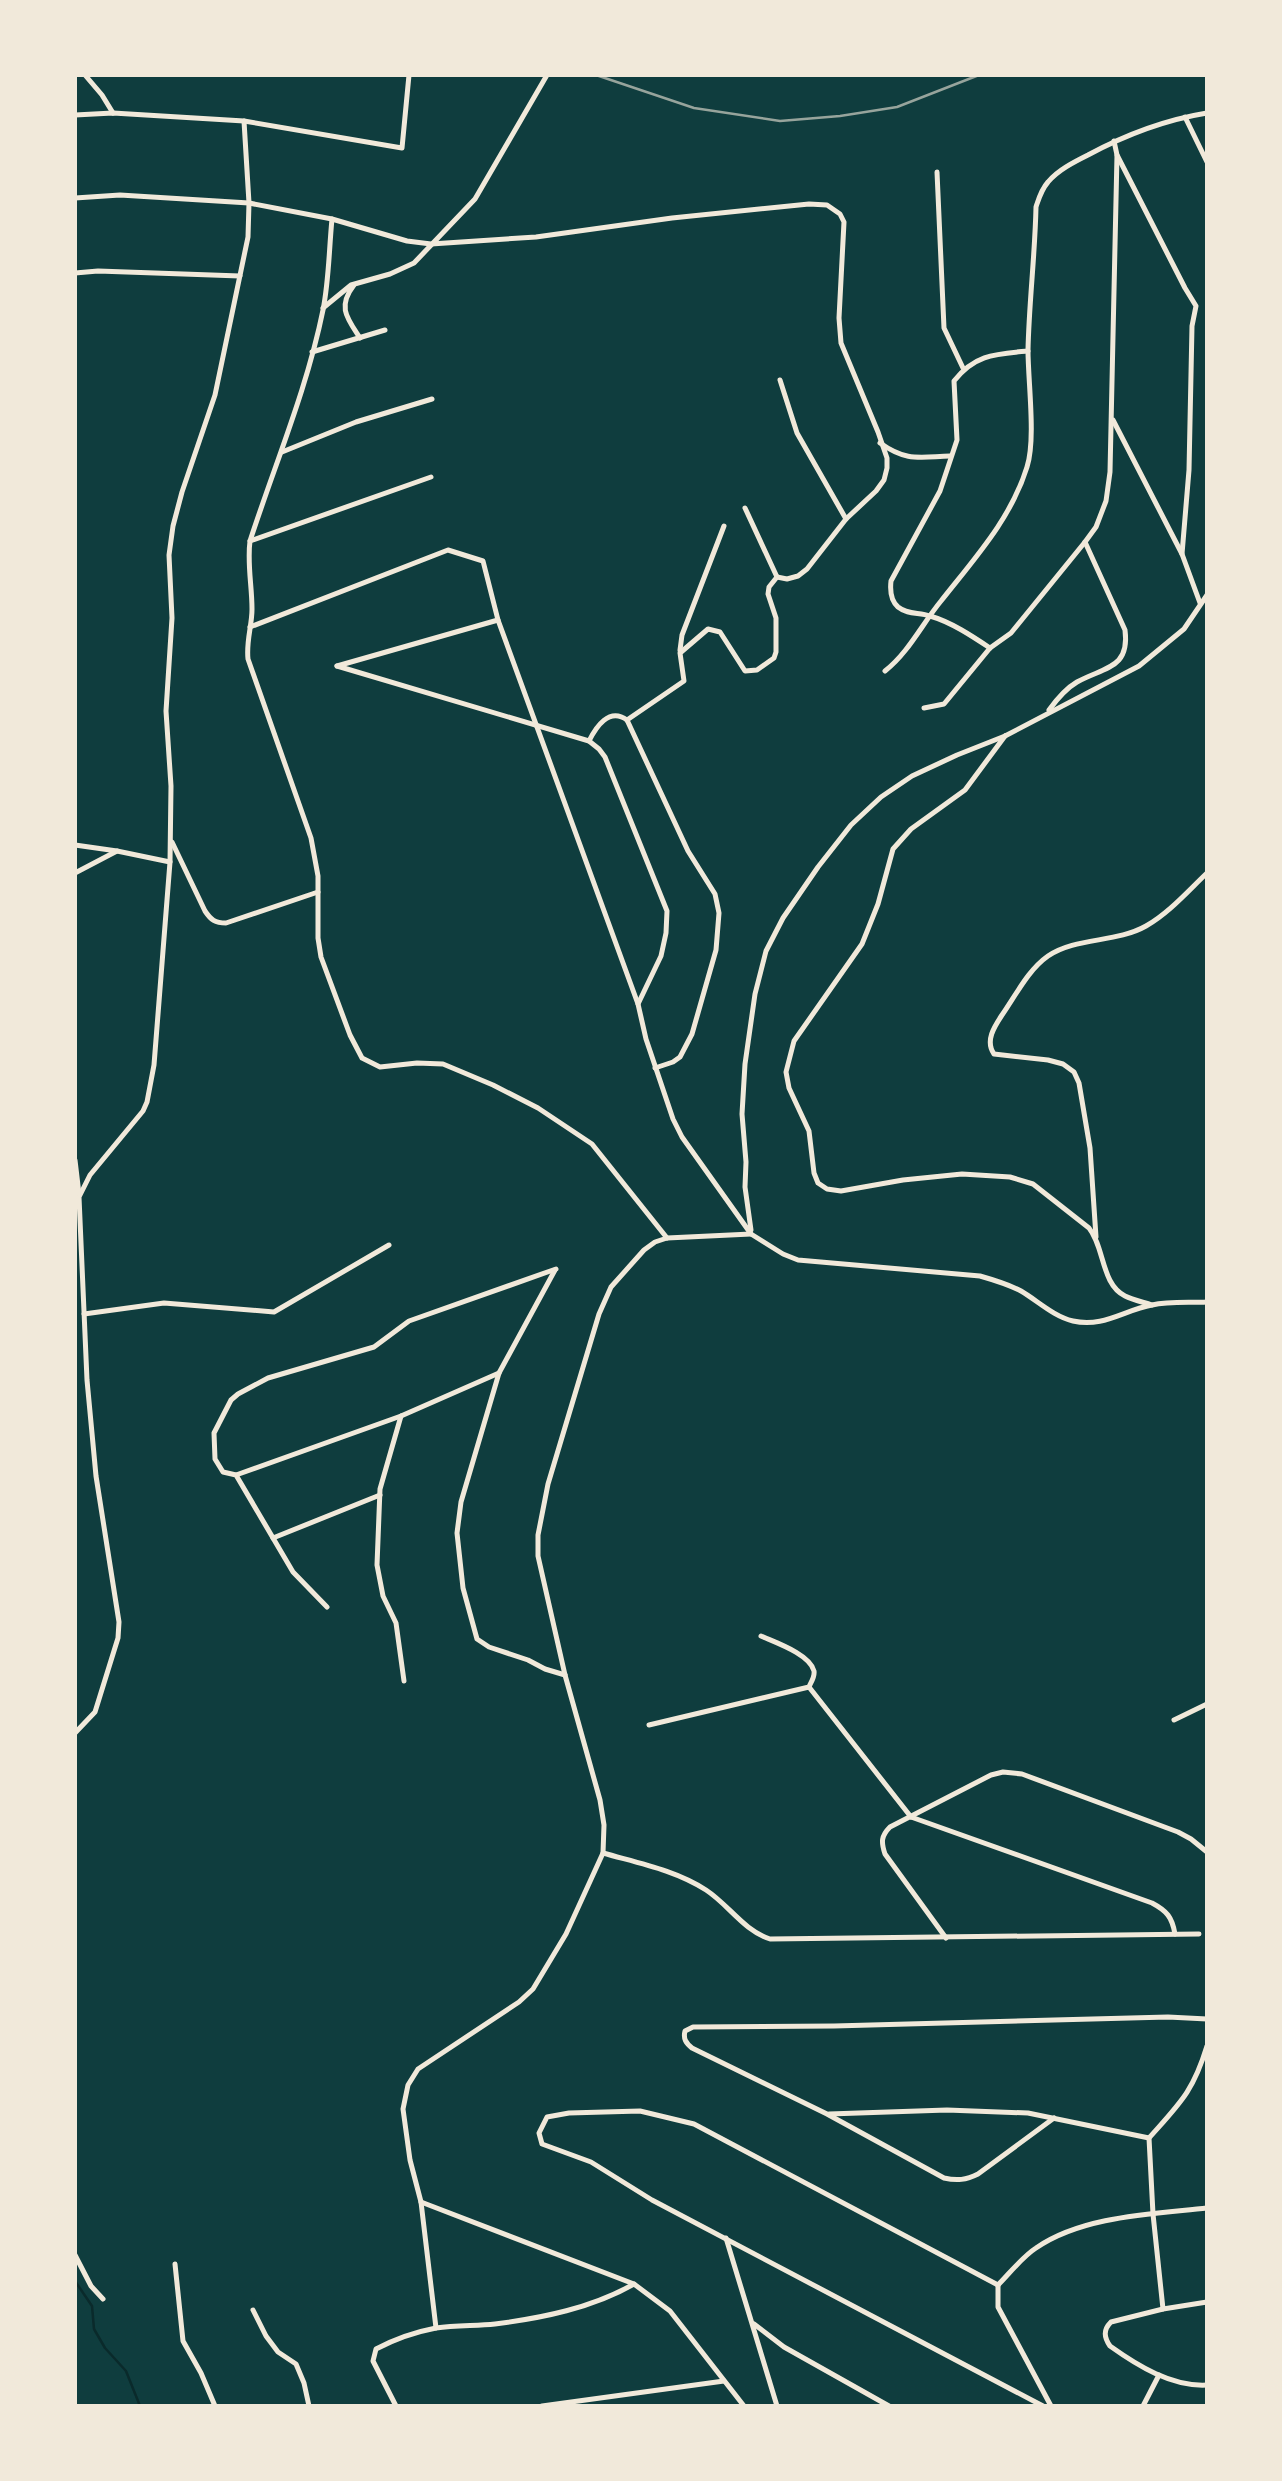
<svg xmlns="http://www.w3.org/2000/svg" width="1282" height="2481" viewBox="0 0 1282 2481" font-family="Raleway,sans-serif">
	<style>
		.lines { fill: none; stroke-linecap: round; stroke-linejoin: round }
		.stream { stroke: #0a2a2b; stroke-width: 2.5 }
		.minor { stroke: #f1e9da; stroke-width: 5 }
		.rail { stroke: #97a49c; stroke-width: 2.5 }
	</style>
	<rect width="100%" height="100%" fill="#0f3d3e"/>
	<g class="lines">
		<polyline class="stream" points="75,2281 92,2306 94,2329 105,2348 126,2371 140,2406"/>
		<g class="minor">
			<polyline points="85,75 102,95 113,113"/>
			<polyline points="75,115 113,113 244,121 402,148 409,75"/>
			<polyline points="1185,117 1207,162"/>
			<polyline points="1114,141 1117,155 1185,288 1196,306 1192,326 1189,470 1182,554"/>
			<polyline points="937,172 944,328 963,368"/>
			<polyline points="75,198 120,195 249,203 332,219 407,241 431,244 536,237 672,218 809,204 827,205 840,214 844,222 839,318 841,343 878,432 887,458 887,468 884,480 876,491 846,519 807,569 798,576 787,579 777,577"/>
			<path d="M332,219C329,249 329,280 323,310C307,389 275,464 250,541C247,563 252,586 252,609C252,626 246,641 248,659L311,838L318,876V938L321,957L350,1035L362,1058L380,1067L417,1063L443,1064L493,1085L538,1108L592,1144L667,1238"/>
			<polyline points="75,273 98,271 240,276"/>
			<path d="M354,285C337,307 347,318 360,338"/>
			<polyline points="323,308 351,285 390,274 414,263 475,199 547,75"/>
			<polyline points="312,352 385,330"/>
			<polyline points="780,380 797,433 846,519"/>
			<polyline points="1113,420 1182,554 1200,603"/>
			<path d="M880,443C907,462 919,457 950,456"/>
			<polyline points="282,452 356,422 432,399"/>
			<polyline points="745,508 777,577"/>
			<polyline points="250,541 431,477"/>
			<polyline points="250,627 448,550 483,561 498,620 638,1004"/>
			<path d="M990,648C972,636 951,622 930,616C919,612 908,615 898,607C890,600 890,590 891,581L940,491L957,440L954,381C975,354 996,354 1028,351"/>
			<polyline points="680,650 682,635 724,526"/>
			<path d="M337,666L589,741L599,749L605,757L667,911L666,933L661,956L638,1004L646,1039L673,1119L682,1137L751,1234L783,1254L798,1260L980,1276C994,1280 1008,1284 1021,1291C1038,1301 1053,1316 1073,1321C1103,1328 1124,1310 1152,1305C1169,1301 1189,1303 1207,1302"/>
			<polyline points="337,666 498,620"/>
			<path d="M885,671C909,652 922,624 941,601C974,559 1011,519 1027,467C1036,439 1028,382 1028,350C1029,303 1035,255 1036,207C1039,198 1041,190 1048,182C1058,170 1074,162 1088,155C1127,134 1164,120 1207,113"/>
			<polyline points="924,708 944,704 990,648 1011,633 1085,542 1096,527 1106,501 1110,472 1117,155"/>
			<path d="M1049,710C1057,699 1065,689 1077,682C1104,667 1130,669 1125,630L1085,542"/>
			<polyline points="627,720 684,681 680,653 708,629 720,632 745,671 757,670 774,658 776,652 776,618 768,594 769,587 777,577"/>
			<path d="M1005,736L965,790L911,829L893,849L878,904L862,944L794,1041L786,1072L789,1088L809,1131L814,1173L818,1183L827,1189L841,1191L903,1180L962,1174L1010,1177L1033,1184L1089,1228C1105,1248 1101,1284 1125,1296C1133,1300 1143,1302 1152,1305"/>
			<path d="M589,741C596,727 609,707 627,720L688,851L715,894L719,913L716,950L692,1034L680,1057L673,1062L655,1068"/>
			<path d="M172,842L205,911C211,920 215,923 226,923L318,892"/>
			<polyline points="75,845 117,851 170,862"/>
			<polyline points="75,873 117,851"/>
			<polyline points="75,1160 79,1194"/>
			<polyline points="751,1230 745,1187 746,1162 742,1114 745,1064 755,994 766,951 783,918 818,867 851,825 881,797 912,776 957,755 1005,736 1139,666 1184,629 1207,595"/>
			<path d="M1096,1237L1090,1148L1079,1083L1074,1072L1063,1064L1048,1060L994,1054C985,1041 994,1027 1002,1015C1016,995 1028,970 1048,956C1076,937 1116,943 1146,926C1169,913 1188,891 1207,873"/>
			<polyline points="555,1270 499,1373 461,1502 457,1533 463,1588 477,1639 489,1647 528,1660 545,1669 565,1675"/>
			<polyline points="84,1314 164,1303 274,1312 389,1245"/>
			<polyline points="401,1416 380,1489 377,1565 383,1596 396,1623 404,1681"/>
			<polyline points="236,1475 401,1416 499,1373"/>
			<polyline points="273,1538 380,1495"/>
			<polyline points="327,1607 293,1572 236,1475 223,1472 215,1459 214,1433 231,1400 238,1394 268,1378 374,1347 409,1321 556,1269"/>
			<polyline points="809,1687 911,1817"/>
			<polyline points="1174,1720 1207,1704"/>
			<path d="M649,1725L809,1687C811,1682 815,1677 814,1671C810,1654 774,1642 761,1636"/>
			<polyline points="75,1733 95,1712 118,1638 119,1622 96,1476 87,1380 79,1197 90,1175 143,1111 147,1102 154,1065 170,862 171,786 166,711 172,618 169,555 173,526 182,492 215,395 248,237 249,203 244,121"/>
			<path d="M911,1817L1152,1903C1167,1911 1172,1917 1175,1934"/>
			<path d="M603,1853C638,1863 675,1870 706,1890C729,1905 743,1930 770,1939L1199,1934"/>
			<path d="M946,1938L885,1854C881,1842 881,1836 890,1827L991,1775L1003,1772L1022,1774L1178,1832L1191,1839L1207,1852"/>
			<polyline points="829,2114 947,2110 1028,2113 1149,2138"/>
			<path d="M1054,2118L978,2174C966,2180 957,2181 944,2178L827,2114L692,2048C686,2043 683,2039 685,2031L693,2027L834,2026L1168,2017L1207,2019"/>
			<polyline points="421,2202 634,2284 670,2311 744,2406"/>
			<polyline points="726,2238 777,2406"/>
			<polyline points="75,2255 91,2286 103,2299"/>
			<polyline points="175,2264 183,2341 201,2373 215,2406"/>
			<polyline points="998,2285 694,2124 640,2111 569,2113 547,2117 539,2133 542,2144 591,2162 652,2200 1043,2406"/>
			<path d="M998,2285C1010,2273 1022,2257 1036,2248C1082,2216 1152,2214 1207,2208"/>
			<polyline points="998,2285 998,2307 1051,2406"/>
			<path d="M1207,2302L1163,2309L1111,2322C1103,2330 1104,2337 1110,2346C1138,2366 1172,2387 1207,2385"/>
			<path d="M1163,2309L1153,2214L1149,2138C1180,2103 1193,2092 1207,2046"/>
			<polyline points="253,2310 266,2336 278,2352 296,2364 304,2383 309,2406"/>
			<polyline points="754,2324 784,2347 889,2406"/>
			<polyline points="436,2328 421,2202 410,2160 403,2109 408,2085 418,2069 519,2002 533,1989 566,1934 603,1853 604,1825 600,1800 565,1675 538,1556 538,1535 548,1484 599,1314 611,1287 644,1250 655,1242 667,1238 751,1234"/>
			<path d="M396,2406L373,2361L376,2349C395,2339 415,2332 436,2328C456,2325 476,2326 495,2324C542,2318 592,2308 634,2284"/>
			<polyline points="542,2406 724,2381"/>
			<polyline points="1143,2406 1159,2375"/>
		</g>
		<polyline class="rail" points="596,75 694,108 780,121 840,116 897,107 979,75"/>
	</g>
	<rect width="1282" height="2481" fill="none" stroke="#f1e9da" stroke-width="154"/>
</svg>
